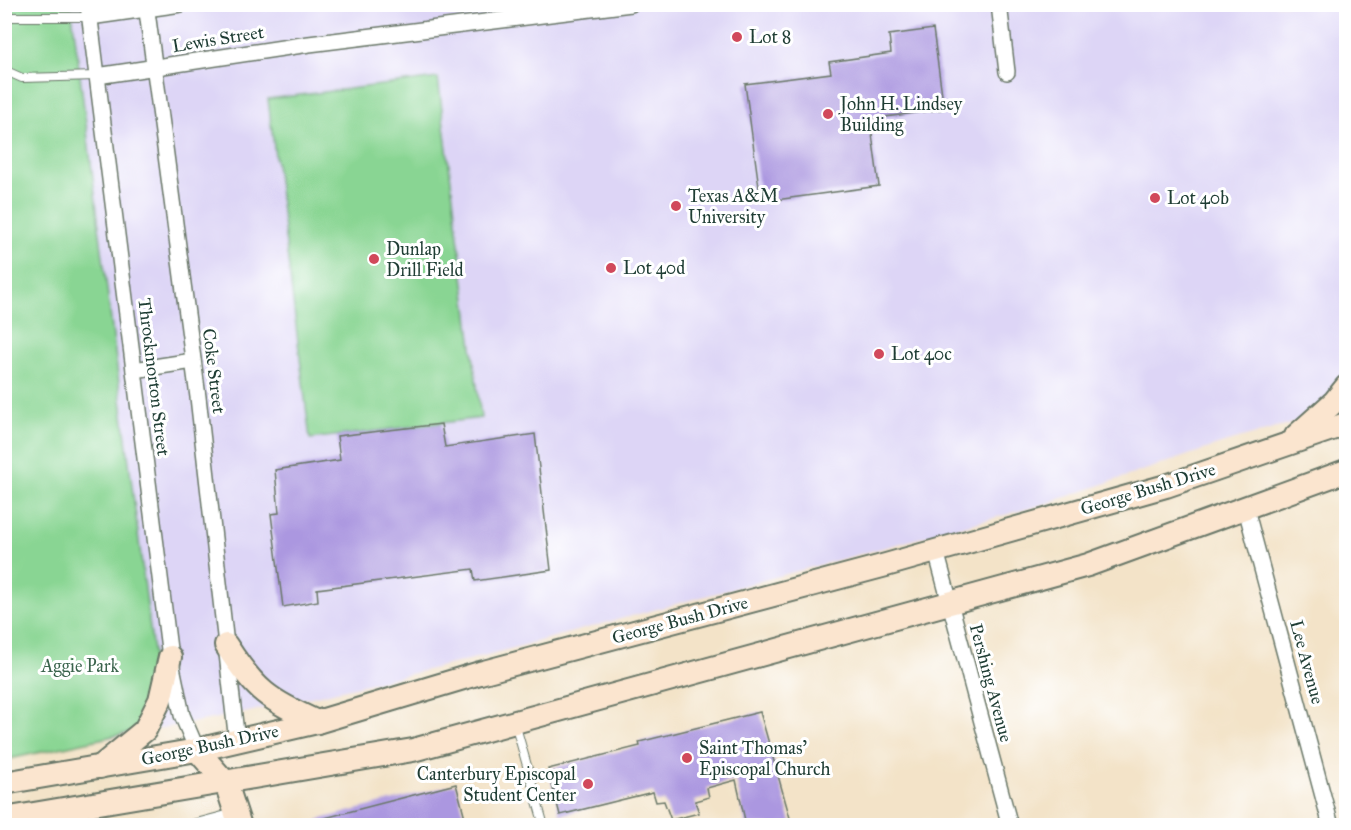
<svg xmlns="http://www.w3.org/2000/svg" width="1351" height="830" viewBox="0 0 1351 830" font-family="'IM FELL Great Primer',serif">
	<style>
		.built { fill: #ddd5f6 }
		.green { fill: #89d593; stroke: #548964; stroke-width: 1.5 }
		.building { fill: #ab97e0 }
		.lines { fill: none; stroke-linecap: round; stroke-linejoin: round }
		.lane-casing { stroke: #697768; stroke-width: 10 }
		.street-casing { stroke: #697768; stroke-width: 18 }
		.secondary-casing { stroke: #697768; stroke-width: 26 }
		.lane { stroke: #fff; stroke-width: 8 }
		.street { stroke: #fff; stroke-width: 15 }
		.secondary { stroke: #fbe5cf; stroke-width: 22 }
		.poi-dot { fill: #d1495b; stroke: #fff; stroke-width: 2 }
		.labels { text-anchor: middle; stroke-width: 6; stroke-linejoin: round; paint-order: stroke }
		.poi-label { font-size: 18px; fill: #1f3d34; stroke: #fff; text-anchor: start }
		.street-label { font-size: 18px; fill: #1f3d34; stroke: #fff }
		.park-label { font-size: 18px; fill: #3a634c; stroke: #fff }
	</style>
	<rect width="100%" height="100%" fill="#fff"/>
	<filter id="ink" filterUnits="userSpaceOnUse"><feTurbulence type="fractalNoise" baseFrequency=".0167" numOctaves="2"/><feDisplacementMap in="SourceGraphic" scale="12" xChannelSelector="R" yChannelSelector="G"/><feConvolveMatrix kernelMatrix="1 2 1 2 8 2 1 2 1" color-interpolation-filters="sRGB"/></filter>
	<filter id="wash" filterUnits="userSpaceOnUse"><feTurbulence type="fractalNoise" baseFrequency=".008" numOctaves="4" result="noise"/><feDisplacementMap in="SourceGraphic" scale="24" xChannelSelector="R" yChannelSelector="G"/><feGaussianBlur stdDeviation="1.35" result="paint"/><feColorMatrix in="noise" values="0 0 0 0 0 0 0 0 0 0 0 0 0 0 0 0 0 1.4 0 .05"/><feComposite in="paint" operator="in"/></filter>
	<g filter="url(#wash)">
		<rect width="100%" height="100%" fill="#f3e3c8"/>
		<polygon class="built" points="5,5 1346,5 1346,408 1221,444 1045,504 465,661 244,713 62,747"/>
		<g class="green">
			<polygon points="5,5 71,5 157,683 136,731 5,760"/>
			<polygon points="438,78 481,418 310,439 268,99"/>
		</g>
		<g id="blocks">
			<g class="building">
				<polygon points="933,29 944,109 870,119 879,186 761,202 745,84 831,73 829,62 891,53 889,35"/>
				<polygon points="441,424 445,447 535,434 551,570 475,581 473,569 317,589 318,601 283,607 271,514 279,513 275,470 340,460 337,436"/>
				<polygon points="760,712 792,825 746,825 736,780 707,788 709,797 695,801 699,813 671,820 664,801 656,802 653,792 560,815 548,769 640,746 639,742"/>
				<polygon points="456,784 467,825 317,825 317,820"/>
			</g>
		</g>
	</g>
	<g filter="url(#ink)">
		<use href="#blocks" fill-opacity="0" stroke="#697768" stroke-width="1.5"/>
		<g class="lines">
			<defs>
				<g id="lane">
					<polyline points="4,17 90,17"/>
					<polyline points="4,70 22,78 97,76"/>
					<polyline points="515,723 544,826"/>
					<polyline points="185,826 234,813"/>
				</g>
				<g id="street">
					<polyline points="88,4 170,657 182,715 197,750"/>
					<polyline points="146,4 198,397 237,742"/>
					<polyline points="999,4 1007,72"/>
					<polyline points="90,17 181,4"/>
					<polyline points="97,76 309,44 631,4"/>
					<polyline points="134,370 193,361"/>
					<polyline points="1246,509 1331,826"/>
					<polyline points="936,551 1010,826"/>
				</g>
				<g id="secondary">
					<polyline points="1296,436 1334,402 1346,387"/>
					<path d="M226,645C256,692 268,699 317,722"/>
					<polyline points="197,750 226,783 240,826"/>
					<polyline points="100,767 145,730 160,700 170,657"/>
					<polyline points="4,783 197,750 317,722 480,673 886,565 1166,486 1346,424"/>
					<polyline points="4,819 413,750 1088,565 1346,471"/>
				</g>
			</defs>
			<use href="#lane" class="lane-casing"/>
			<use href="#street" class="street-casing"/>
			<use href="#secondary" class="secondary-casing"/>
			<use href="#lane" class="lane"/>
			<use href="#street" class="street"/>
			<use href="#secondary" class="secondary"/>
		</g>
	</g>
	<g class="poi-dot">
		<circle cx="737" cy="37" r="6"/>
		<circle cx="828" cy="114" r="6"/>
		<circle cx="1155" cy="198" r="6"/>
		<circle cx="676" cy="206" r="6"/>
		<circle cx="374" cy="259" r="6"/>
		<circle cx="611" cy="268" r="6"/>
		<circle cx="879" cy="354" r="6"/>
		<circle cx="687" cy="758" r="6"/>
		<circle cx="588" cy="784" r="6"/>
	</g>
	<g class="labels">
		<g class="poi-label">
			<text x="749" y="43">Lot 8</text>
			<text x="840" y="110">John H. Lindsey<tspan x="840" dy="21">Building</tspan></text>
			<text x="688" y="202">Texas A&amp;M<tspan x="688" dy="21">University</tspan></text>
			<text x="1167" y="204">Lot 40b</text>
			<text x="386" y="255">Dunlap<tspan x="386" dy="21">Drill Field</tspan></text>
			<text x="623" y="274">Lot 40d</text>
			<text x="891" y="360">Lot 40c</text>
			<text x="699" y="754">Saint Thomas'<tspan x="699" dy="21">Episcopal Church</tspan></text>
			<text x="576" y="780" text-anchor="end">Canterbury Episcopal<tspan x="576" dy="21">Student Center</tspan></text>
		</g>
		<g class="street-label">
			<text transform="translate(218 39) rotate(-9)" y="6">Lewis Street</text>
			<text transform="translate(214 371) rotate(83)" y="6">Coke Street</text>
			<text transform="translate(154 377) rotate(83)" y="6">Throckmorton Street</text>
			<text transform="translate(1148 489) rotate(-17)" y="6">George Bush Drive</text>
			<text transform="translate(680 620) rotate(-15)" y="6">George Bush Drive</text>
			<text transform="translate(1307 662) rotate(75)" y="6">Lee Avenue</text>
			<text transform="translate(991 683) rotate(75)" y="6">Pershing Avenue</text>
			<text transform="translate(210 745) rotate(-12)" y="6">George Bush Drive</text>
		</g>
		<g class="park-label">
			<text x="80" y="672">Aggie Park</text>
		</g>
	</g>
	<rect width="1351" height="830" fill="none" stroke="#fff" stroke-width="24"/>
</svg>
